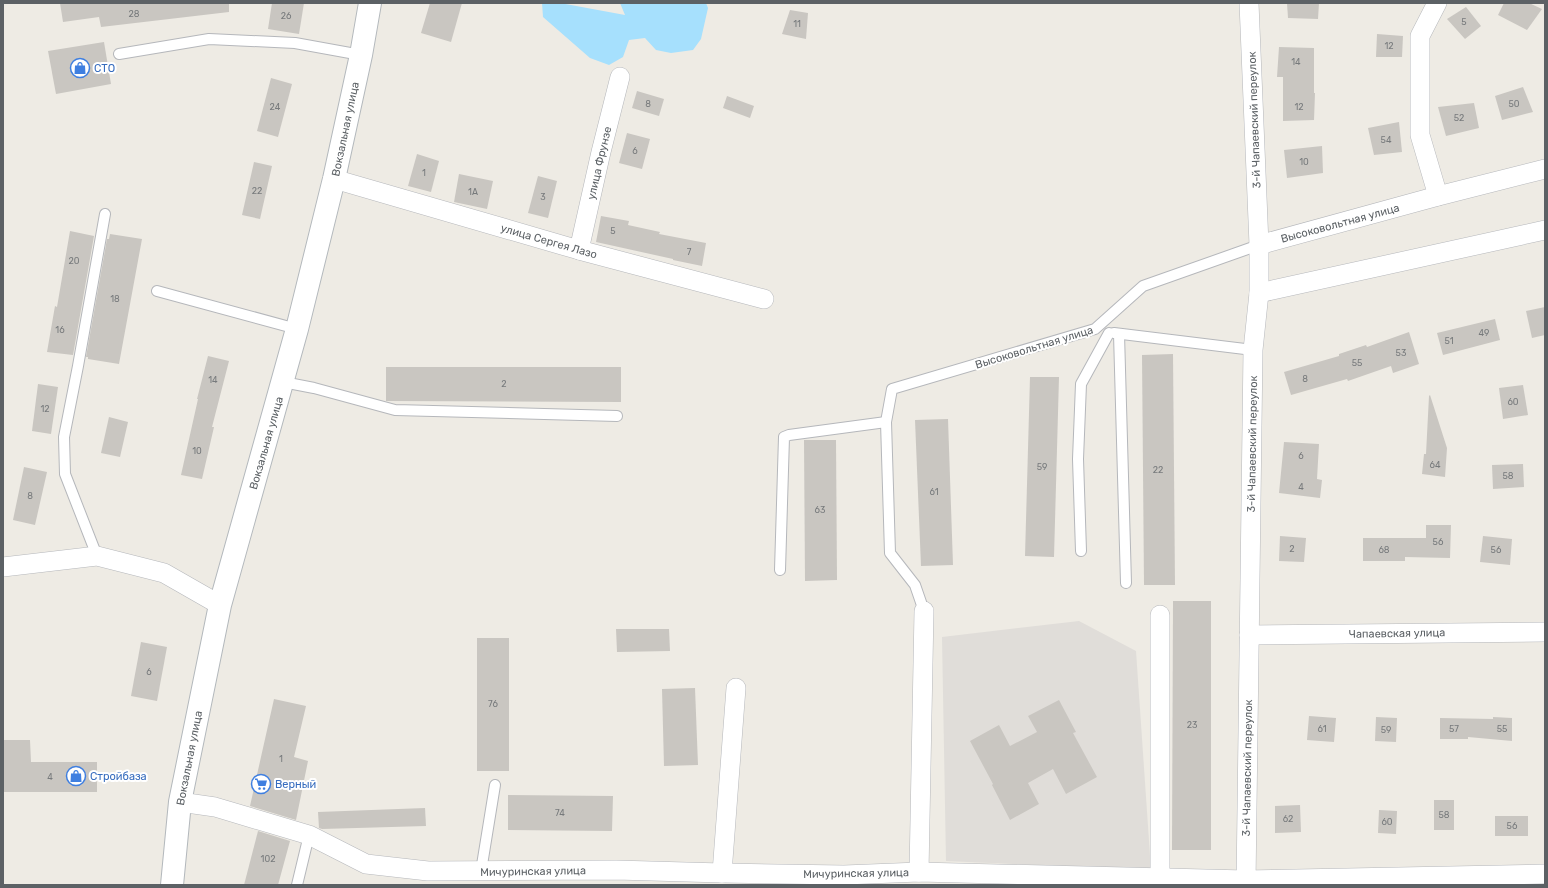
<svg xmlns="http://www.w3.org/2000/svg" width="1548" height="888" viewBox="0 0 1548 888" font-family="Rubik,sans-serif">
	<style>
		.industrial { fill: #e0ddd9 }
		.water { fill: #a6e0fd }
		.building { fill: #c9c6c1 }
		.lines { fill: none; stroke-linecap: round; stroke-linejoin: round }
		.service-casing { stroke: #b5b7bb; stroke-width: 12 }
		.minor-casing { stroke: #b5b7bb; stroke-width: 20 }
		.secondary-casing { stroke: #b3b8bc; stroke-width: 24 }
		.service { stroke: #fff; stroke-width: 10 }
		.minor { stroke: #fff; stroke-width: 19 }
		.secondary { stroke: #fff; stroke-width: 22 }
		.labels { text-anchor: middle; stroke-width: 4; stroke-linejoin: round; paint-order: stroke }
		.number-label { font-size: 9px; fill: #777a7c }
		.shop-label { font-size: 11px; fill: #366cbe; stroke: #fff; text-anchor: start }
		.street-label { font-size: 11px; fill: #5c6165; stroke: #fff }
	</style>
	<rect width="100%" height="100%" fill="#eeebe4"/>
	<polygon class="industrial" points="1079,621 1136,651 1151,870 946,861 942,637"/>
	<polygon class="water" points="542,3 560,3 625,15 620,3 706,3 708,8 701,39 693,50 671,53 656,50 645,38 629,40 623,57 609,65 590,58 543,17"/>
	<g class="building">
		<polygon points="60,3 229,3 229,12 101,27 99,17 63,22"/>
		<polygon points="272,3 304,3 299,34 268,29"/>
		<polygon points="430,3 462,3 451,42 421,33"/>
		<polygon points="1287,3 1319,3 1318,19 1288,18"/>
		<polygon points="1504,3 1529,3 1542,9 1527,30 1498,15"/>
		<polygon points="1466,7 1481,26 1465,39 1447,19"/>
		<polygon points="790,10 808,13 806,39 782,34"/>
		<polygon points="1377,34 1403,36 1402,57 1376,57"/>
		<polygon points="104,42 111,84 56,94 48,51"/>
		<polygon points="1279,47 1314,48 1314,93 1315,93 1314,120 1283,121 1283,77 1277,77"/>
		<polygon points="271,78 292,84 278,137 257,131"/>
		<polygon points="1523,87 1533,112 1502,120 1495,96"/>
		<polygon points="637,91 664,99 659,116 632,108"/>
		<polygon points="727,96 754,106 750,118 723,108"/>
		<polygon points="1474,103 1479,128 1446,136 1438,107"/>
		<polygon points="1399,122 1402,152 1374,155 1368,128"/>
		<polygon points="627,133 650,139 642,169 619,163"/>
		<polygon points="1322,146 1323,173 1287,178 1284,150"/>
		<polygon points="417,154 439,161 431,192 408,186"/>
		<polygon points="254,162 272,166 260,219 242,215"/>
		<polygon points="459,174 493,181 487,209 454,202"/>
		<polygon points="538,176 557,181 548,218 528,213"/>
		<polygon points="601,216 629,221 628,225 660,232 659,234 706,243 702,266 673,260 673,259 596,242"/>
		<polygon points="70,231 94,236 73,355 47,352 55,306 57,307"/>
		<polygon points="110,234 142,239 119,364 88,359 88,357 86,357 107,239 109,239"/>
		<polygon points="1545,307 1545,335 1532,338 1526,311"/>
		<polygon points="1495,319 1500,340 1443,355 1437,333"/>
		<polygon points="1409,332 1419,364 1393,373 1391,366 1348,381 1347,379 1291,395 1284,372 1339,356 1339,354 1366,345 1367,347"/>
		<polygon points="1173,354 1175,585 1144,585 1142,355"/>
		<polygon points="208,356 229,361 212,427 214,427 202,479 181,475 198,399 197,399"/>
		<polygon points="386,367 621,367 621,402 388,401 386,401"/>
		<polygon points="1030,377 1059,377 1054,557 1025,556"/>
		<polygon points="38,384 58,387 51,434 32,431"/>
		<polygon points="1523,385 1528,415 1503,419 1499,388"/>
		<polygon points="1430,395 1447,448 1445,477 1422,474 1424,454 1426,454 1429,396"/>
		<polygon points="109,417 128,422 120,457 101,453"/>
		<polygon points="948,419 953,565 921,566 915,420"/>
		<polygon points="804,440 836,440 837,580 805,581"/>
		<polygon points="1284,442 1319,444 1317,479 1322,480 1320,498 1279,493"/>
		<polygon points="1523,464 1524,487 1493,489 1492,465"/>
		<polygon points="24,467 47,472 35,525 13,520"/>
		<polygon points="1426,525 1451,525 1450,558 1405,557 1405,561 1363,561 1363,538 1426,538"/>
		<polygon points="1280,536 1306,538 1304,562 1279,561"/>
		<polygon points="1483,536 1512,539 1510,565 1480,562"/>
		<polygon points="1173,601 1211,601 1211,850 1172,850"/>
		<polygon points="616,629 669,629 670,651 617,652"/>
		<rect x="477" y="638" width="32" height="133"/>
		<polygon points="141,642 167,647 157,701 131,696"/>
		<polygon points="695,688 698,765 664,766 662,689"/>
		<polygon points="274,699 306,706 294,757 308,761 296,820 250,806"/>
		<polygon points="1059,700 1076,732 1073,733 1097,777 1066,794 1053,769 1028,783 1039,804 1010,820 992,785 993,784 970,741 999,725 1010,746 1037,732 1028,716"/>
		<polygon points="1309,716 1336,718 1334,742 1307,740"/>
		<polygon points="1376,717 1397,718 1396,742 1375,741"/>
		<polygon points="1493,717 1512,718 1512,741 1468,737 1468,739 1440,739 1440,718 1493,719"/>
		<polygon points="3,740 30,740 31,762 97,762 97,792 3,792"/>
		<polygon points="508,795 613,796 612,831 508,830"/>
		<rect x="1434" y="800" width="20" height="30"/>
		<polygon points="1300,805 1301,832 1275,833 1275,806"/>
		<polygon points="425,808 426,826 322,829 319,828 318,812"/>
		<polygon points="1379,810 1397,811 1396,834 1378,833"/>
		<rect x="1495" y="816" width="33" height="20"/>
		<polygon points="258,831 290,841 278,885 244,885"/>
	</g>
	<g class="lines">
		<defs>
			<g id="service">
				<polyline points="119,54 209,39 295,43 361,55"/>
				<polyline points="157,291 297,329"/>
				<polyline points="1114,333 1253,350"/>
				<polyline points="1119,334 1126,583"/>
				<polyline points="283,382 314,388 395,410 617,416"/>
				<polyline points="1081,551 1078,459 1081,384 1109,333"/>
				<polyline points="97,556 65,474 64,437 78,366 105,214"/>
				<polyline points="780,570 784,437 789,435 886,422"/>
				<polyline points="924,611 915,585 890,553 886,422 892,389 1095,329 1143,286 1259,245"/>
				<polyline points="481,871 495,785"/>
				<polyline points="297,885 309,835"/>
			</g>
			<g id="minor">
				<polyline points="1437,3 1420,36 1420,135 1438,196"/>
				<polyline points="334,179 579,250 764,299"/>
				<polyline points="1259,245 1438,196 1545,169"/>
				<polyline points="579,250 601,152 620,77"/>
				<polyline points="1259,293 1545,230"/>
				<polyline points="3,567 97,556 164,573 220,605"/>
				<polyline points="1160,615 1160,879"/>
				<polyline points="1249,635 1545,632"/>
				<polyline points="180,802 215,807 309,835 366,864 428,871 616,870 722,873 844,875 919,872 1246,880 1545,874"/>
				<polyline points="919,872 924,611"/>
				<polyline points="722,873 736,688"/>
				<polyline points="1246,885 1253,350 1259,293 1259,245 1249,3"/>
			</g>
			<polyline id="secondary" points="172,885 180,802 220,605 297,329 334,179 361,55 370,3"/>
		</defs>
		<use href="#service" class="service-casing"/>
		<use href="#minor" class="minor-casing"/>
		<use href="#secondary" class="secondary-casing"/>
		<use href="#service" class="service"/>
		<use href="#minor" class="minor"/>
		<use href="#secondary" class="secondary"/>
	</g>
	<defs>
		<symbol id="shop-ring" viewBox="-11 -11 22 22"><circle r="9.5" fill="#fff" stroke="#3f7fe0" stroke-width="1.5"/><path d="M-5-2.5h2.3a2.7 3.5 0 0 1 5.4 0H5L5.5 6h-11ZM-1.5-2.5h3a1.5 2.3 0 0 0-3 0Z" fill="#3f7fe0"/></symbol>
		<symbol id="supermarket-ring" viewBox="-11 -11 22 22"><circle r="9.5" fill="#fff" stroke="#3f7fe0" stroke-width="1.5"/><path d="M-6-5.5h2.5l.6 2H6L4.5 2H-2.5L-4.4-4H-6ZM-1.5 3.2a1.3 1.3 0 1 0 .1 0ZM3 3.2a1.3 1.3 0 1 0 .1 0Z" fill="#3f7fe0"/></symbol>
	</defs>
	<g fill-rule="evenodd">
		<use href="#shop-ring" x="69" y="57" width="22" height="22"/>
		<use href="#shop-ring" x="65" y="765" width="22" height="22"/>
		<use href="#supermarket-ring" x="250" y="773" width="22" height="22"/>
	</g>
	<g class="labels">
		<g class="number-label">
			<text x="134" y="17">28</text>
			<text x="286" y="19">26</text>
			<text x="1464" y="25">5</text>
			<text x="797" y="27">11</text>
			<text x="1389" y="49">12</text>
			<text x="1296" y="65">14</text>
			<text x="648" y="107">8</text>
			<text x="1514" y="107">50</text>
			<text x="275" y="110">24</text>
			<text x="1299" y="110">12</text>
			<text x="1459" y="121">52</text>
			<text x="1386" y="143">54</text>
			<text x="635" y="154">6</text>
			<text x="1304" y="165">10</text>
			<text x="424" y="176">1</text>
			<text x="257" y="194">22</text>
			<text x="473" y="195">1А</text>
			<text x="543" y="200">3</text>
			<text x="613" y="234">5</text>
			<text x="689" y="255">7</text>
			<text x="74" y="264">20</text>
			<text x="115" y="302">18</text>
			<text x="60" y="333">16</text>
			<text x="1484" y="336">49</text>
			<text x="1449" y="344">51</text>
			<text x="1401" y="356">53</text>
			<text x="1357" y="366">55</text>
			<text x="1305" y="382">8</text>
			<text x="213" y="383">14</text>
			<text x="504" y="387">2</text>
			<text x="1513" y="405">60</text>
			<text x="45" y="412">12</text>
			<text x="197" y="454">10</text>
			<text x="1301" y="459">6</text>
			<text x="1435" y="468">64</text>
			<text x="1042" y="470">59</text>
			<text x="1158" y="473">22</text>
			<text x="1508" y="479">58</text>
			<text x="1301" y="490">4</text>
			<text x="934" y="495">61</text>
			<text x="30" y="499">8</text>
			<text x="820" y="513">63</text>
			<text x="1438" y="545">56</text>
			<text x="1292" y="552">2</text>
			<text x="1384" y="553">68</text>
			<text x="1496" y="553">56</text>
			<text x="149" y="675">6</text>
			<text x="493" y="707">76</text>
			<text x="1192" y="728">23</text>
			<text x="1322" y="732">61</text>
			<text x="1454" y="732">57</text>
			<text x="1502" y="732">55</text>
			<text x="1386" y="733">59</text>
			<text x="281" y="762">1</text>
			<text x="50" y="780">4</text>
			<text x="560" y="816">74</text>
			<text x="1444" y="818">58</text>
			<text x="1288" y="822">62</text>
			<text x="1387" y="825">60</text>
			<text x="1512" y="829">56</text>
			<text x="268" y="862">102</text>
		</g>
		<g class="shop-label">
			<text x="94" y="72">СТО</text>
			<text x="90" y="780">Стройбаза</text>
			<text x="275" y="788">Верный</text>
		</g>
		<g class="street-label">
			<text transform="translate(1254 120) rotate(-92)" y="4">3-й Чапаевский переулок</text>
			<text transform="translate(345 129) rotate(-78)" y="4">Вокзальная улица</text>
			<text transform="translate(599 163) rotate(-77)" y="4">улица Фрунзе</text>
			<text transform="translate(1340 223) rotate(-15)" y="4">Высоковольтная улица</text>
			<text transform="translate(549 241) rotate(16)" y="4">улица Сергея Лазо</text>
			<text transform="translate(1034 347) rotate(-17)" y="4">Высоковольтная улица</text>
			<text transform="translate(266 443) rotate(-74)" y="4">Вокзальная улица</text>
			<text transform="translate(1252 444) rotate(-89)" y="4">3-й Чапаевский переулок</text>
			<text transform="translate(1397 633) rotate(-1)" y="4">Чапаевская улица</text>
			<text transform="translate(189 758) rotate(-79)" y="4">Вокзальная улица</text>
			<text transform="translate(1247 768) rotate(-89)" y="4">3-й Чапаевский переулок</text>
			<text transform="translate(533 871) rotate(-1)" y="4">Мичуринская улица</text>
			<text transform="translate(856 873) rotate(-1)" y="4">Мичуринская улица</text>
		</g>
	</g>
	<rect width="1548" height="888" fill="none" stroke="#5c6165" stroke-width="8"/>
</svg>
